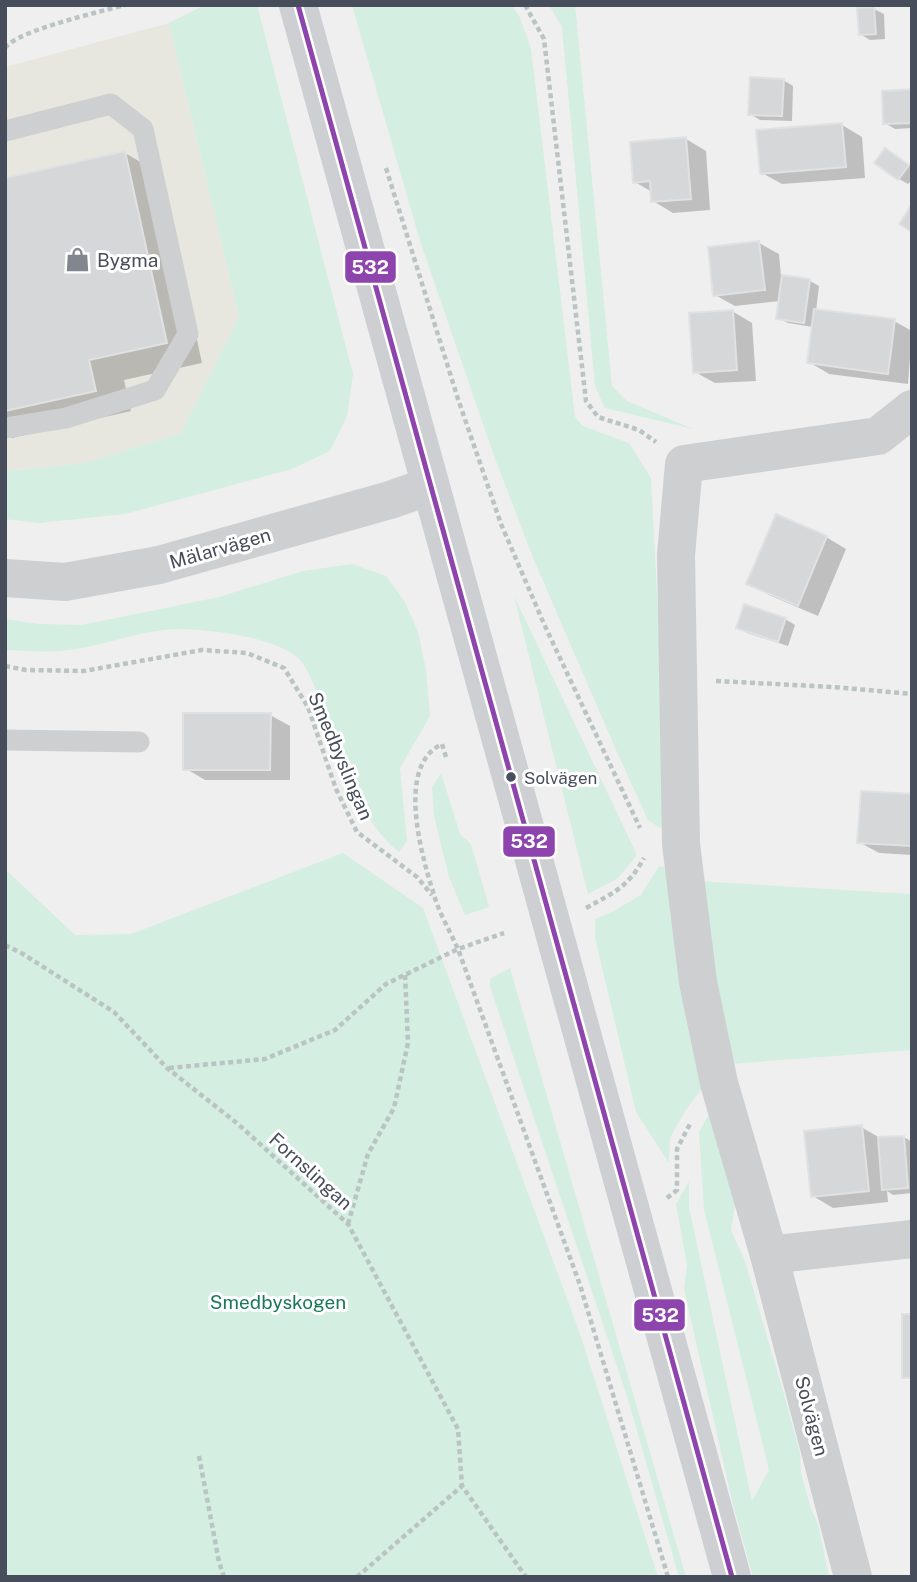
<svg xmlns="http://www.w3.org/2000/svg" width="917" height="1582" viewBox="0 0 917 1582" font-family="'Public Sans',sans-serif">
	<style>
		.commercial { fill: #e8e7df }
		.green { fill: #d4eee2 }
		.shadow { fill: #0003 }
		.building { fill: #d6d7d9; stroke: #e0e1e2; stroke-width: 2 }
		.lines { fill: none; stroke-linecap: round; stroke-linejoin: round }
		.path { stroke: #b9c4c3; stroke-width: 4.5; stroke-dasharray: 5 3.5; stroke-linecap: butt }
		.service { stroke: #cdcfd1; stroke-width: 21 }
		.minor { stroke: #cdcfd1; stroke-width: 38 }
		.tertiary { stroke: #cdcfd1; stroke-width: 38 }
		.secondary { stroke: #cdcfd3; stroke-width: 38 }
		.bus-1-casing { stroke: #fff; stroke-width: 10 }
		.bus-1 { stroke: #8e44ad; stroke-width: 5 }
		.bus-dot { fill: #474d5a; stroke: #fff; stroke-width: 2.5 }
		.labels { text-anchor: middle; stroke-width: 6; stroke-linejoin: round; paint-order: stroke }
		.bus-label { font-size: 17px; fill: #474d5a; stroke: #fff; text-anchor: start }
		.poi-label { font-size: 19px; fill: #474d5a; stroke: #fff; text-anchor: start }
		.street-label { font-size: 19px; fill: #474d5a; stroke: #fff }
		.park-label { font-size: 19px; fill: #1a785a; stroke: #fff }
		.line-badge { stroke: #fff; stroke-width: 2.5 }
		.badge-label { font-size: 19px; text-anchor: middle; font-weight: bold; fill: #fff }
	</style>
	<rect width="100%" height="100%" fill="#efefef"/>
	<polygon class="commercial" points="169,23 239,317 181,433 86,463 5,471 5,67"/>
	<g class="green">
		<polygon points="205,5 257,5 353,374 347,416 330,451 292,469 125,514 39,523 5,519 5,471 86,463 181,433 239,317 169,23"/>
		<polygon points="352,5 512,5 520,18 531,48 575,417 583,426 629,443 651,478 667,785 667,817 660,828 648,820 616,750 534,560 494,456 420,241"/>
		<polygon points="549,5 575,5 612,386 627,401 693,429 605,408 595,386 562,27"/>
		<path d="M352,564L386,576L405,602L418,632L426,670L430,716L400,768L407,841L399,852C361,822 345,768 328,723C323,708 311,672 300,660C278,636 195,626 163,630C128,634 94,649 58,651C41,653 23,650 5,650V619L39,624L82,625L219,597L303,571Z"/>
		<polygon points="514,596 637,855 617,879 588,894"/>
		<polygon points="441,773 460,834 471,844 489,907 465,915 449,877 434,816 432,787"/>
		<polygon points="343,853 423,908 580,1334 658,1577 5,1577 5,869 75,935 131,934"/>
		<polygon points="659,866 674,870 708,1080 685,1111 670,1138 669,1163 636,1112 595,937 595,919 610,913 641,895"/>
		<polygon points="698,881 912,894 912,1050 730,1064"/>
		<polygon points="510,968 686,1577 679,1577 627,1396 490,987 490,979"/>
		<polygon points="710,1112 735,1205 731,1230 745,1261 785,1398 800,1453 801,1473 811,1509 818,1524 829,1577 753,1577 733,1505 684,1289 687,1265 676,1204 689,1182 689,1207 752,1501 769,1470 704,1210 699,1132"/>
	</g>
	<g class="shadow">
		<polygon points="874,9 884,14 885,39 870,40 860,34"/>
		<polygon points="783,80 793,86 792,121 760,120 750,114"/>
		<polygon points="912,91 912,128 895,129 885,123"/>
		<polygon points="842,125 862,137 865,178 782,184 762,173"/>
		<polygon points="686,139 706,151 710,210 673,213 653,201 652,192 635,182"/>
		<polygon points="125,153 161,174 202,363 124,380 131,411 12,438 5,434 5,179"/>
		<polygon points="895,155 912,167 912,180 908,184 899,179"/>
		<polygon points="759,243 779,254 781,276 810,281 819,286 816,311 894,321 912,331 908,384 829,374 809,362 813,327 788,323 778,318 780,301 735,306 715,295"/>
		<polygon points="732,311 752,323 756,381 715,383 695,372"/>
		<polygon points="826,537 846,549 818,616 769,595 749,583"/>
		<polygon points="785,619 795,625 788,646 747,633 738,627"/>
		<polygon points="270,715 290,726 290,780 205,780 185,768"/>
		<polygon points="912,796 912,855 879,853 859,842"/>
		<polygon points="861,1127 882,1139 904,1137 912,1142 912,1193 893,1195 887,1191 888,1202 833,1208 813,1196"/>
	</g>
	<g class="building">
		<polygon points="874,7 876,34 859,35 857,8"/>
		<polygon points="750,77 784,79 782,116 748,115"/>
		<polygon points="912,89 912,123 883,124 882,91"/>
		<polygon points="842,123 846,167 760,174 756,130"/>
		<polygon points="686,137 691,199 651,202 650,181 633,183 630,142"/>
		<polygon points="885,148 909,165 898,180 874,163"/>
		<polygon points="125,151 167,343 89,360 96,391 5,411 5,178"/>
		<polygon points="912,204 912,232 899,224"/>
		<polygon points="759,241 765,290 713,296 708,247"/>
		<polygon points="782,275 810,279 804,323 776,319"/>
		<polygon points="814,309 895,319 888,374 807,363"/>
		<polygon points="733,310 737,370 693,373 689,313"/>
		<polygon points="776,514 827,536 798,606 746,584"/>
		<polygon points="744,604 786,618 778,642 736,628"/>
		<polygon points="183,713 271,713 270,770 183,770"/>
		<polygon points="861,791 912,794 912,846 857,843"/>
		<polygon points="862,1125 869,1191 811,1197 804,1131"/>
		<polygon points="904,1136 908,1188 882,1190 878,1137"/>
		<rect x="902" y="1314" width="10" height="64"/>
	</g>
	<g class="lines">
		<g class="path">
			<polyline points="525,5 544,39 586,401 598,417 639,430 656,442"/>
			<path d="M5,48C18,30 100,12 125,5"/>
			<polyline points="386,168 458,399 501,524 544,624 640,828"/>
			<polyline points="5,666 26,670 84,671 202,650 247,653 284,668 308,707 336,789 357,832 417,877 432,895"/>
			<polyline points="716,681 833,687 912,694"/>
			<path d="M446,757L442,744C395,766 422,857 434,895C439,913 450,931 458,949L580,1285L668,1577"/>
			<path d="M586,908C615,892 628,887 644,858"/>
			<polyline points="5,945 23,954 114,1012 167,1068 238,1124 348,1224 458,1429 462,1486 526,1577"/>
			<polyline points="169,1068 265,1059 335,1030 386,984 458,949 504,933"/>
			<polyline points="667,1198 677,1190 677,1149 690,1124"/>
			<polyline points="348,1224 368,1154 394,1108 408,1043 405,974"/>
			<polyline points="199,1456 219,1562 224,1577"/>
			<polyline points="357,1577 462,1486"/>
		</g>
		<g class="service">
			<polyline points="5,131 111,104 143,129 188,334 155,390 66,418 5,428"/>
			<polyline points="5,740 139,742"/>
		</g>
		<g class="minor">
			<polyline points="769,1255 912,1239"/>
			<polyline points="853,1577 769,1255 719,1083 698,982 681,844 676,555 684,464 878,436 912,409"/>
		</g>
		<polyline class="tertiary" points="5,578 65,582 159,565 390,500 430,486"/>
		<polyline class="secondary" points="298,5 732,1577"/>
		<defs>
			<polyline id="bus-1" points="298,5 732,1577"/>
		</defs>
		<use href="#bus-1" class="bus-1-casing"/>
		<use href="#bus-1" class="bus-1"/>
	</g>
	<defs>
		<symbol id="shop-bare" viewBox="-9 -9 18 18"><path d="M-5-2.5h2.3a2.7 3.5 0 0 1 5.4 0H5L5.5 6h-11ZM-1.5-2.5h3a1.5 2.3 0 0 0-3 0Z" fill="#82868e" stroke="#fff" stroke-width="2.5" paint-order="stroke"/></symbol>
	</defs>
	<g fill-rule="evenodd">
		<use href="#shop-bare" x="60" y="242" width="35" height="35"/>
	</g>
	<circle class="bus-dot" cx="511" cy="777" r="6"/>
	<g class="labels">
		<g class="bus-label">
			<text x="524" y="784">Solvägen</text>
		</g>
		<g class="poi-label">
			<text x="97" y="267">Bygma</text>
		</g>
		<g class="street-label">
			<text transform="translate(220 548) rotate(-16)" y="7">Mälarvägen</text>
			<text transform="translate(341 756) rotate(67)" y="7">Smedbyslingan</text>
			<text transform="translate(311 1171) rotate(42)" y="7">Fornslingan</text>
			<text transform="translate(812 1416) rotate(75)" y="7">Solvägen</text>
		</g>
		<g class="park-label">
			<text x="278" y="1309">Smedbyskogen</text>
		</g>
	</g>
	<g class="line-badge">
		<rect x="344" y="250" width="53" height="34" rx="7" fill="#8e44ad"/>
		<rect x="502" y="825" width="54" height="33" rx="7" fill="#8e44ad"/>
		<rect x="633" y="1298" width="53" height="34" rx="7" fill="#8e44ad"/>
	</g>
	<g class="badge-label">
		<text x="370" y="274">532</text>
		<text x="529" y="848">532</text>
		<text x="660" y="1322">532</text>
	</g>
	<rect width="917" height="1582" fill="none" stroke="#474d5a" stroke-width="14"/>
</svg>
